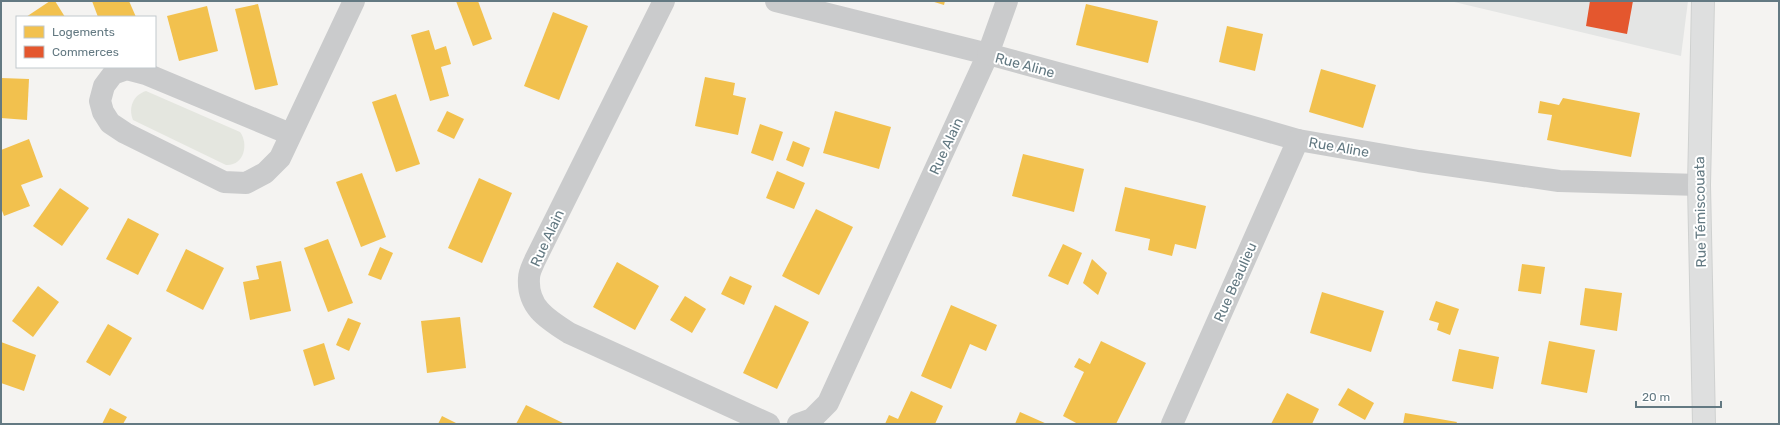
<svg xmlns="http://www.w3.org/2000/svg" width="1780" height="425" viewBox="0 0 1780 425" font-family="Rubik,sans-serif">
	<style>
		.built { fill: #e4e5e4 }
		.green { fill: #e4e6df }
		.homes { fill: #f2c14e }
		.shops { fill: #e4572e }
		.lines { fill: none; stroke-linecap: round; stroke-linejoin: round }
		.secondary-casing { stroke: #cfd1d0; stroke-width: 24 }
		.minor { stroke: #cacbcc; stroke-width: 22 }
		.secondary { stroke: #dedfdf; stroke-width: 22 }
		.labels { text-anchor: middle; stroke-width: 4; stroke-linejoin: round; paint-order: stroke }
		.street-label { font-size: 14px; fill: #637982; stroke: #fff }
	</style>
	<rect width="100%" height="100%" fill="#f4f3f1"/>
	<polygon class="built" points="1450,1 1688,1 1681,56"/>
	<path class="green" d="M146,91L240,132C249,144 244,166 226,165L133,120C128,108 133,95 146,91Z"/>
	<g class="homes">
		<polygon points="50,1 55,1 65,17 26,17"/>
		<polygon points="92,1 129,1 136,17 98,17"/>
		<polygon points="456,1 478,1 492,39 473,46"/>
		<polygon points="931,1 945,1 944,5"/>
		<polygon points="258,4 278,85 255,90 235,9"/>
		<polygon points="1086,4 1158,21 1148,63 1076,45"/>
		<polygon points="207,6 218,51 179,61 167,16"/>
		<polygon points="553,12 588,26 559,100 524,86"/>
		<polygon points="1227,26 1263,34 1255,71 1219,62"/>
		<polygon points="429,30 435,50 446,46 451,64 441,67 449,96 430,101 411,35"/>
		<polygon points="1321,69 1376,85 1363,128 1309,112"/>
		<polygon points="705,77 735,83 733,95 746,98 738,135 695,126"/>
		<polygon points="1,78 29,79 27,120 1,118"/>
		<polygon points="396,94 420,164 396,172 372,102"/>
		<polygon points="1563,98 1640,113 1631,157 1547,140 1552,115 1538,113 1540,101 1559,105"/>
		<polygon points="447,111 464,119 454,139 437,131"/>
		<polygon points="835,111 891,127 879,169 823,153"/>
		<polygon points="760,124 783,132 773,161 751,153"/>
		<polygon points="29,139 43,177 21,185 30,206 4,216 1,208 1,150"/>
		<polygon points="793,141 810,148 803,167 786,160"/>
		<polygon points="1023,154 1084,169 1074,212 1012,196"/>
		<polygon points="777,171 805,183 794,209 766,198"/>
		<polygon points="362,173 386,237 361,247 336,182"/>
		<polygon points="479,178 512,193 482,263 448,248"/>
		<polygon points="1125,187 1206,206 1196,249 1175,244 1172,256 1148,250 1150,239 1115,231"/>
		<polygon points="60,188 89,208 62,246 33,226"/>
		<polygon points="816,209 853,227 819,295 782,276"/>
		<polygon points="128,218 159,234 138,275 106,259"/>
		<polygon points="328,239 353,303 328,312 304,248"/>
		<polygon points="1063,244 1082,253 1068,285 1048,276"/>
		<polygon points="380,247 393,253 381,280 368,275"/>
		<polygon points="186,249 224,268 203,310 166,291"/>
		<polygon points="1092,259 1107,273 1098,295 1083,283"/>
		<polygon points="281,261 291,311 250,320 243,282 259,279 256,266"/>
		<polygon points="617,262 659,286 635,330 593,307"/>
		<polygon points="1522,264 1545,267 1541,294 1518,291"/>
		<polygon points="730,276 752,286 744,305 721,294"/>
		<polygon points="38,286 59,302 33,337 12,321"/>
		<polygon points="1585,288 1622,293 1617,331 1580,325"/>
		<polygon points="1322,292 1384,311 1371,352 1310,333"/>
		<polygon points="685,296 706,309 692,333 670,320"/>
		<polygon points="1436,301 1459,309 1450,335 1437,330 1439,323 1429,320"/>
		<polygon points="775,305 809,322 777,389 743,373"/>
		<polygon points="951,305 997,325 986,351 970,344 951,389 921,376"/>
		<polygon points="460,317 466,368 427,373 421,321"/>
		<polygon points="348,318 361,323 349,351 336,345"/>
		<polygon points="108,324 132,338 110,376 86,362"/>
		<polygon points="1101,341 1146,363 1116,424 1078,424 1063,416 1084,372 1074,367 1079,358 1090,364"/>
		<polygon points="1549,341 1595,350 1587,393 1541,384"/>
		<polygon points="1,342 36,355 24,391 1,383"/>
		<polygon points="324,343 335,379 314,386 303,350"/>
		<polygon points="1459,349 1499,357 1493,389 1452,381"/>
		<polygon points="1348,388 1374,403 1365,420 1338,405"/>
		<polygon points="911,391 943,406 935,424 885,424 889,415 898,419"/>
		<polygon points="1287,393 1319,409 1312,424 1271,424"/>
		<polygon points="526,405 565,424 516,424"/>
		<polygon points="110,408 127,417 123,424 102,424"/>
		<polygon points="1020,412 1047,424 1015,424"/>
		<polygon points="1405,413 1457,422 1456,424 1403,424"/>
		<polygon points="442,416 458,424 438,424"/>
	</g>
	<polygon class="shops" points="1590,1 1633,1 1627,34 1586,26"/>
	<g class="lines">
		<defs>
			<polyline id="secondary" points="1703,1 1699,185 1704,424"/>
		</defs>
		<use href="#secondary" class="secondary-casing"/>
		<g class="minor">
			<path d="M664,1L535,260C533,265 529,272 529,278C527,307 547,319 569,333L769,424"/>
			<polyline points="776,1 988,54 828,403 812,419 798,424"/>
			<polyline points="1007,1 988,54 1201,112 1298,140 1419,161 1559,181 1699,185"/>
			<polyline points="290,134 146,74 127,69 113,74 104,86 100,101 103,112 110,123 125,133 224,182 246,183 265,173 280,158 354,1"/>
			<polyline points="1172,424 1298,140"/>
		</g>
		<use href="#secondary" class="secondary"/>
	</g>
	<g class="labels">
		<g class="street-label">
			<text transform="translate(1025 65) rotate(15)" y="5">Rue Aline</text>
			<text transform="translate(946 146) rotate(-65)" y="5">Rue Alain</text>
			<text transform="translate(1339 147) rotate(10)" y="5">Rue Aline</text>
			<text transform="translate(1700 212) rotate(-91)" y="5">Rue Témiscouata</text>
			<text transform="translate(547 238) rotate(-65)" y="5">Rue Alain</text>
			<text transform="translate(1235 282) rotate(-66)" y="5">Rue Beaulieu</text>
		</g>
	</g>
	<rect width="1780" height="425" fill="none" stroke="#637982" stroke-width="4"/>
	<rect x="16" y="16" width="140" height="52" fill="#ffffff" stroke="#c1c9cd"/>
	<rect x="24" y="26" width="20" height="12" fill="#f2c14e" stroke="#c1c9cd"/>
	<text x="52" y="36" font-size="12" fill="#637982">Logements</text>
	<rect x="24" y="46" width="20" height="12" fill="#e4572e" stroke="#c1c9cd"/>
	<text x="52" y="56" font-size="12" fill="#637982">Commerces</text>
	<path d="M1636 401v6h85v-6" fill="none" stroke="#637982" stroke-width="2"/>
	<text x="1642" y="401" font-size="12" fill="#637982" stroke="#ffffff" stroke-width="3" paint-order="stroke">20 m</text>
</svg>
